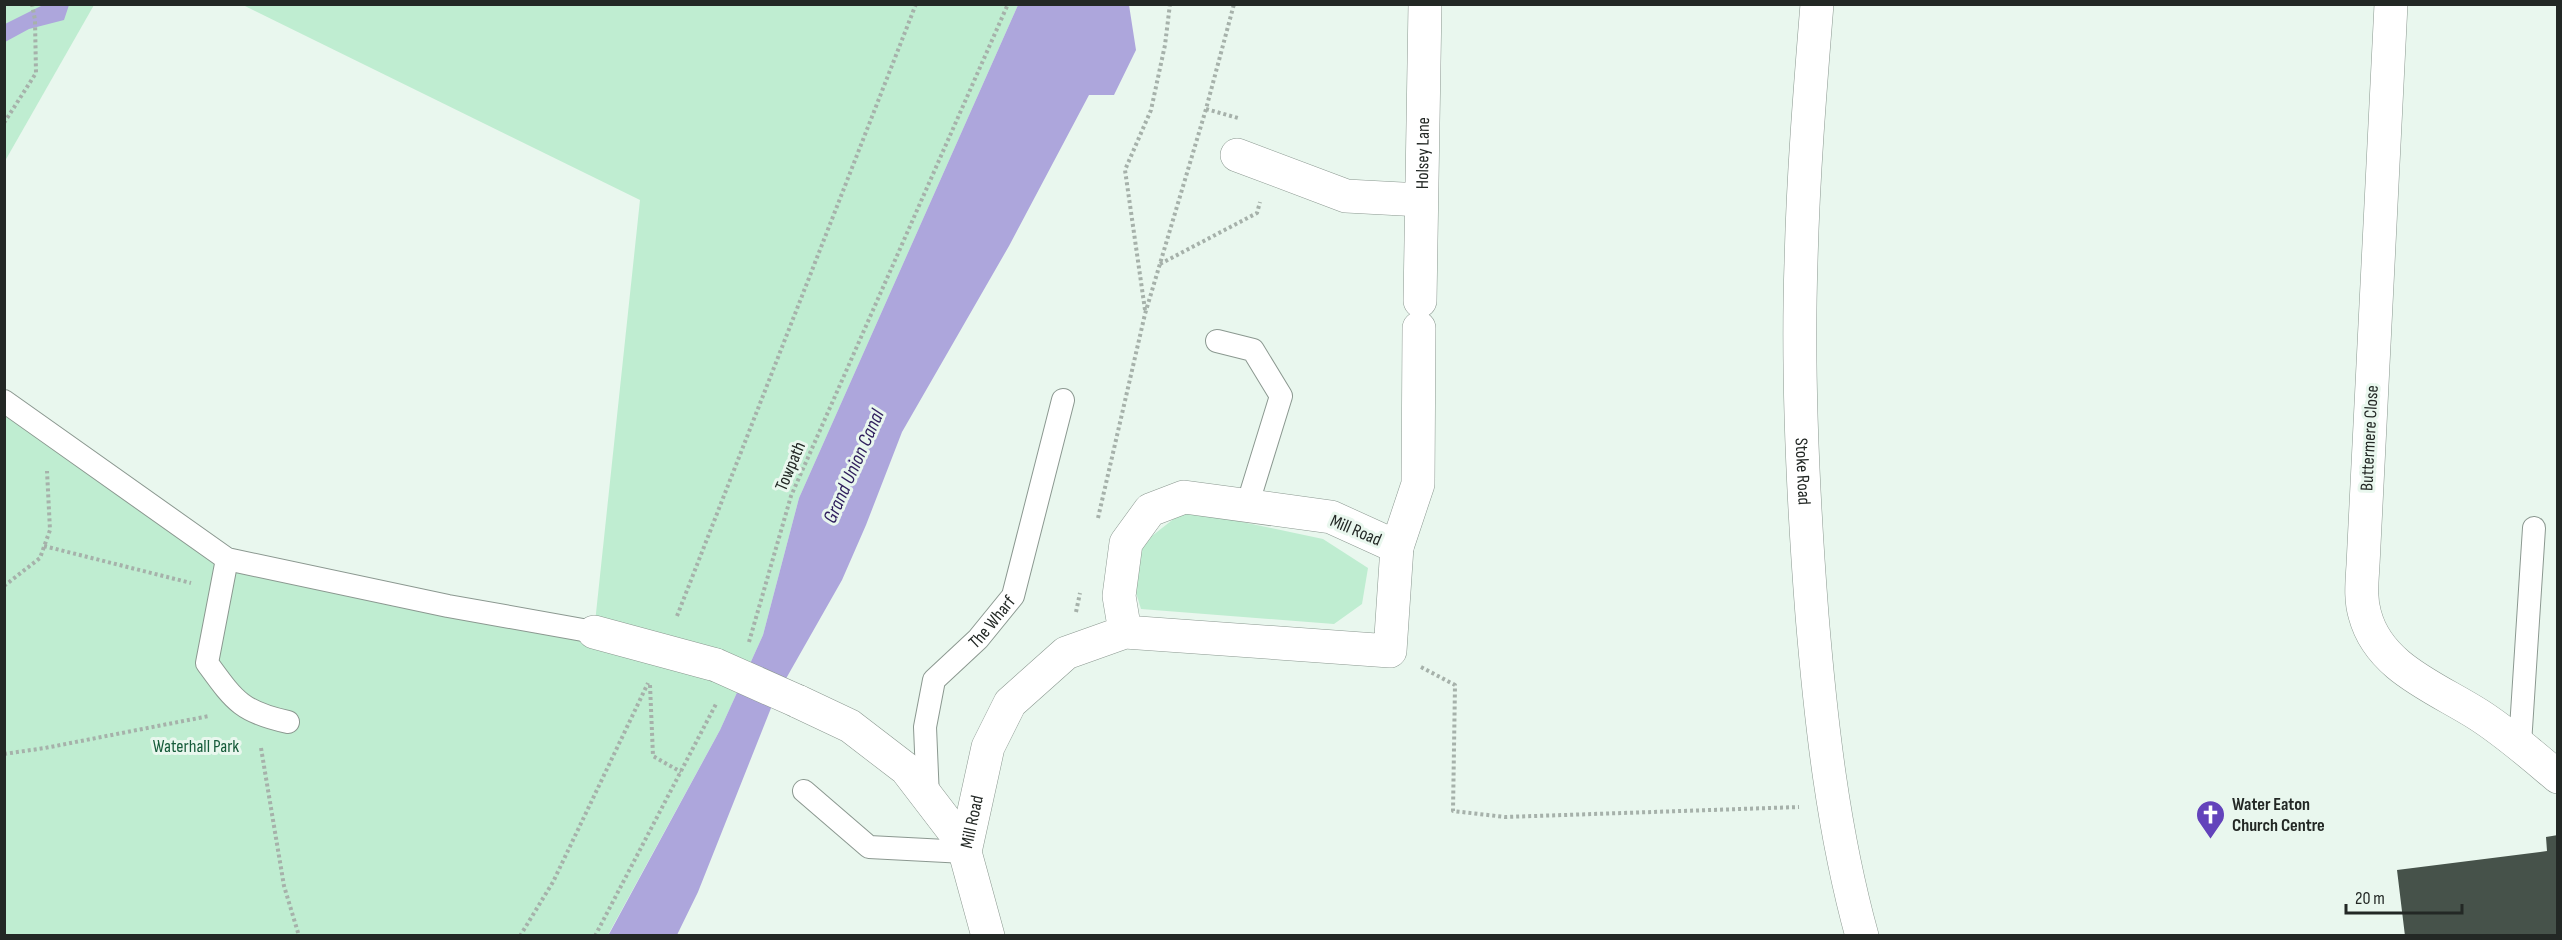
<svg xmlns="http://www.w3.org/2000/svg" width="2562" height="940" viewBox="0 0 2562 940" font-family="'Sofia Sans Condensed',sans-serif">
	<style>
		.green { fill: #bfedd1 }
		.water { fill: #ada6dc }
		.building { fill: #46524a }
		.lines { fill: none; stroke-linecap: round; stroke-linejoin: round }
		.lane-casing { stroke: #8b9890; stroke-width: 24 }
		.street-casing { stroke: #8b9890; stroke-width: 34 }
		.secondary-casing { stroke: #8b9890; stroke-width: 34 }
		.path { stroke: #a6b1aa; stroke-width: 4; stroke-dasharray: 3 3; stroke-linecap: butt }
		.lane { stroke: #fff; stroke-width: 22 }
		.street { stroke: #fff; stroke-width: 33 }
		.secondary { stroke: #fff; stroke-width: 33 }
		.street-bridge-casing { stroke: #8b9890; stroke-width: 34; stroke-linecap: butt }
		.street-bridge { stroke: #fff; stroke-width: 33 }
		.labels { text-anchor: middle; stroke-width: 6; stroke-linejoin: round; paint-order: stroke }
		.street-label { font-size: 18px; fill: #232825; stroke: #e9f7ee }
		.park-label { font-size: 18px; fill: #165b3a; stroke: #e9f7ee }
		.poi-label { font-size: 18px; font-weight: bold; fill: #232825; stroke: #e9f7ee; text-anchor: start }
		.water-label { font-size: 20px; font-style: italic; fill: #2e1d5c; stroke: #e9f7ee }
	</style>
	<rect width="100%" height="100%" fill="#e9f7ee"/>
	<g class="green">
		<polygon points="5,5 94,5 5,161"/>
		<polygon points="243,5 1018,5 799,498 763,635 720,730 608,935 5,935 4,401 227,559 594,632 640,200"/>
		<polygon points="1185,510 1323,539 1368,568 1362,604 1334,624 1141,609 1133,583 1143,543"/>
	</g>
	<g class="water">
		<polygon points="43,5 69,5 64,20 29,29 5,42 5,24"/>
		<polygon points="1018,5 1129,5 1136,50 1114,95 1089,95 1009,246 902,432 866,525 842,580 775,698 698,892 677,935 608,936 720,730 763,635 799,498"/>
	</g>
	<polygon class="building" points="2558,835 2558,936 2405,936 2397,870 2547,851 2546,837"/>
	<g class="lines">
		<defs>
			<g id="lane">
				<polyline points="1217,341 1253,350 1281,396 1247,506"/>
				<polyline points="4,401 227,559 448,606 594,632"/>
				<path d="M227,559L207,663C234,700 241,712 288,722"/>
				<polyline points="2520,744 2534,528"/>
				<polyline points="804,791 869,847 965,852"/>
				<path id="s1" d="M928,798L925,727L934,680L978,639L1013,596L1063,400"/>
			</g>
			<g id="street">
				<path d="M2391,4L2363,565C2362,582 2360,599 2365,615C2379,668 2437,688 2479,715C2507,733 2532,755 2558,777"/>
				<polyline points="1237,155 1346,196 1421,200"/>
				<path id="s2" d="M1420,301L1425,4"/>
				<polyline points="1397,547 1418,484 1419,328"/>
				<polyline points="594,632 716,665"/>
				<polyline points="797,701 850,726 906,769 965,846"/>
				<path id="s3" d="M988,936L965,852L988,747L1010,703L1066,653L1125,632L1390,651L1397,547L1331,517L1184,497L1150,510L1126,543L1119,596L1125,632"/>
			</g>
			<g id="secondary">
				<path id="s4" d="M1817,4C1810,90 1803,177 1801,263C1797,380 1803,498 1812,615C1821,723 1833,831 1862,936"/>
			</g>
		</defs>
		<use href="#lane" class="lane-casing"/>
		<use href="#street" class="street-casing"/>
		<use href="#secondary" class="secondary-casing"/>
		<g class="path">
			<polyline points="1206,109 1238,118"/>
			<polyline points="4,123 36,73 35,20 32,4"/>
			<polyline points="1160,264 1257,213 1260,202"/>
			<polyline points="1145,310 1125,170 1151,110 1165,45 1170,4"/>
			<polyline points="1098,518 1145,314 1206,109 1234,4"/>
			<polyline points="44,546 191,583"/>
			<polyline points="4,586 40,558 50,530 47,471"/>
			<polyline points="1076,612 1080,593"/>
			<polyline points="677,616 916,4"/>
			<polyline points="749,642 791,496 1008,4"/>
			<polyline points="1421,667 1455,685 1453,811 1505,817 1799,807"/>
			<polyline points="650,685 653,756 681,772"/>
			<polyline points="261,748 284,886 299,936"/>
			<polyline points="4,754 45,748 209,716"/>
			<polyline points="520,936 553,882 648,683"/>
			<polyline points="595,936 716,704"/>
		</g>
		<use href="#lane" class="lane"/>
		<use href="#street" class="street"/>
		<use href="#secondary" class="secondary"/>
		<defs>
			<polyline id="street-bridge" points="716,665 797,701"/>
		</defs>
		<use href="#street-bridge" class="street-bridge-casing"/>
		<use href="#street-bridge" class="street-bridge"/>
	</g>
	<defs>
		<symbol id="church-pin" viewBox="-11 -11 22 30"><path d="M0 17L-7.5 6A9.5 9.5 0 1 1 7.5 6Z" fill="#6343bb" stroke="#e9f7ee"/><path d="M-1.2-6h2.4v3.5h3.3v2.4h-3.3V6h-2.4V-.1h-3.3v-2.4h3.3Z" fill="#fff"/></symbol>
	</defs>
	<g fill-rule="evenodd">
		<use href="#church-pin" x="2194" y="798" width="33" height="45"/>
	</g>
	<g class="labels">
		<g class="street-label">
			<text dy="6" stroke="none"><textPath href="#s2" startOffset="148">Holsey Lane</textPath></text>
			<text transform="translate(2369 438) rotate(-87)" y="6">Buttermere Close</text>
			<text transform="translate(790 466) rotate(-67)" y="6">Towpath</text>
			<text dy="6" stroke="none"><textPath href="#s4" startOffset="468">Stoke Road</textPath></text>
			<text transform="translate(1356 530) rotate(23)" y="6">Mill Road</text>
			<text dy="6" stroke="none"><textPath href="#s1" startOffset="201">The Wharf</textPath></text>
			<text dy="6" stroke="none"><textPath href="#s3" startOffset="118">Mill Road</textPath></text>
		</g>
		<g class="park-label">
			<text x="196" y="752">Waterhall Park</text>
		</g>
		<g class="poi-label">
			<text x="2232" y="810">Water Eaton<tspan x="2232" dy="21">Church Centre</tspan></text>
		</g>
		<g class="water-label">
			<text transform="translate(853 466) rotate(-66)" y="7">Grand Union Canal</text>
		</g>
	</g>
	<rect width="2562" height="940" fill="none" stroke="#232825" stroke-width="12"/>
	<path d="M2346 904v9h116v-9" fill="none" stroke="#232825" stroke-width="3"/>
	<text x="2355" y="904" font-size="18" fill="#232825" stroke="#e9f7ee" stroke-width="4.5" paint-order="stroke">20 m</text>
</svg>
